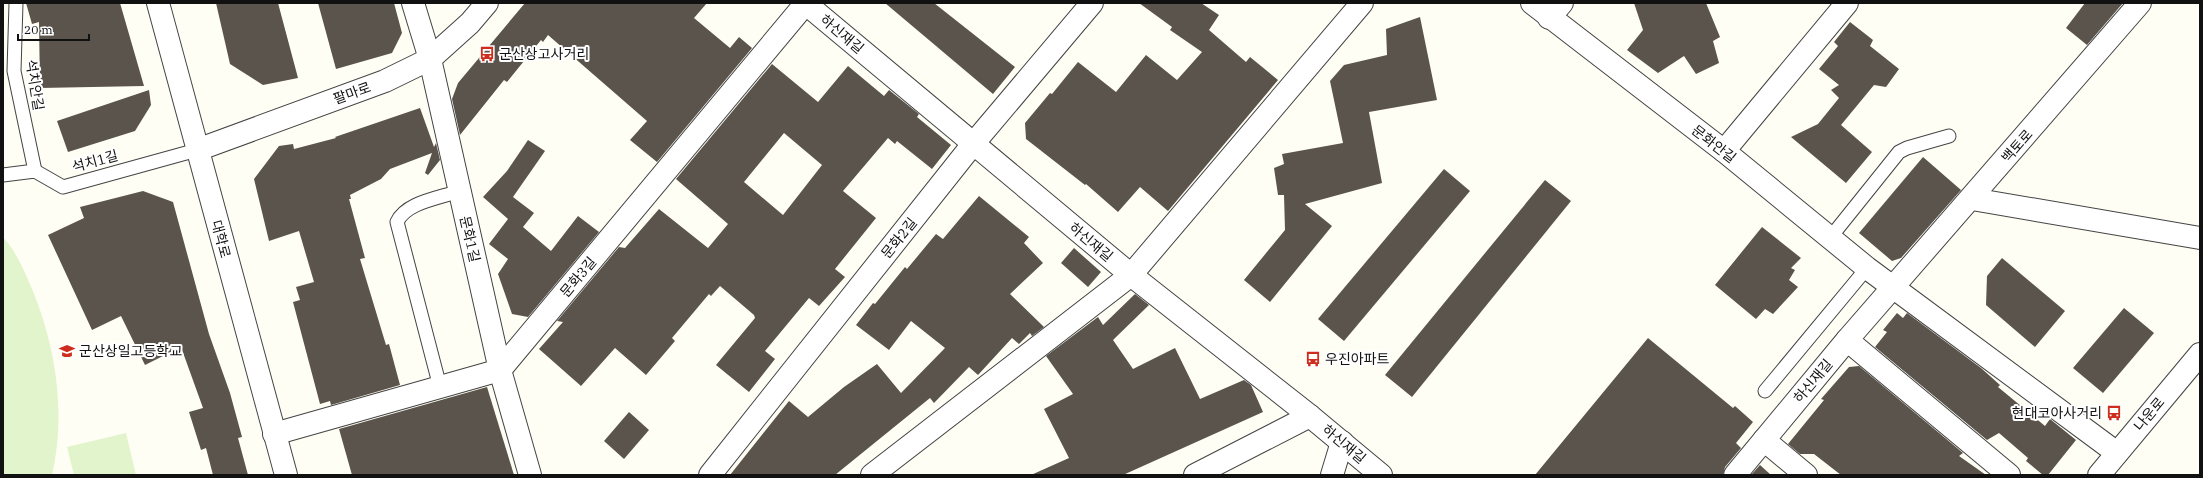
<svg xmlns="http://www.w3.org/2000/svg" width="2203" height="478" viewBox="0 0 2203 478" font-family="'IBM Plex Serif','Noto Sans KR',serif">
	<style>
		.pitch { fill: #e1f4cc }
		.building { fill: #5b544c; fill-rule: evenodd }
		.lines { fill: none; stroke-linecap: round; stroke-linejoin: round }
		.service-casing { stroke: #444; stroke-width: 15 }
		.minor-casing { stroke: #444; stroke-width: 24 }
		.tertiary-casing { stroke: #444; stroke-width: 24 }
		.service { stroke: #fff; stroke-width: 13 }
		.minor { stroke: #fff; stroke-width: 22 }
		.tertiary { stroke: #fff; stroke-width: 22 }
		.labels { text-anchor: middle; stroke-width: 4; stroke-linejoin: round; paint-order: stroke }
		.street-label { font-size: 14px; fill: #111; stroke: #fff }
		.poi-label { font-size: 14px; fill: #111; stroke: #fff; text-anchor: start }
	</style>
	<rect width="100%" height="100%" fill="#fffef4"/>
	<g class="pitch">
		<path d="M3,237C15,250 22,266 29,282C55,341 67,411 52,475H3Z"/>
		<polygon points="126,433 136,475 74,475 67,447"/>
	</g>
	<g class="building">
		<polygon points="26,3 120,3 144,86 40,88 39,22 32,24"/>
		<polygon points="216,3 278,3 298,78 263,85 230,64"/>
		<polygon points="318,3 394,3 402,33 392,53 336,69"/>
		<polygon points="525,3 707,3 694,18 730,48 739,37 752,48 657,162 630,140 647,121 548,35 543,42 541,40 507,82 504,80 460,135 452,99 458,83"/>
		<polygon points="885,3 934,3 1015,67 993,94"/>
		<polygon points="1139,3 1201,3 1219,15 1209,30 1246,62 1250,57 1278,80 1168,211 1140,187 1118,212 1086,184 1085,185 1026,139 1025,123 1050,93 1052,94 1078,62 1116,92 1146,55 1177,80 1202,52 1170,30 1172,27"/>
		<polygon points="1634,3 1706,3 1720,37 1713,41 1719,63 1696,74 1684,56 1658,73 1627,50 1643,30"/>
		<polygon points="2085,3 2123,3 2087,45 2066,28"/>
		<polygon points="1420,17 1437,100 1369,112 1382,183 1305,204 1332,226 1270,302 1244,280 1285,230 1284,195 1278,195 1274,168 1284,164 1282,154 1343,143 1330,81 1344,65 1387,55 1386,29"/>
		<polygon points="1850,22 1873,40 1870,46 1899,69 1886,87 1874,85 1841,125 1872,152 1846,183 1791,137 1818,124 1839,98 1831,90 1839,85 1819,69 1838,46 1834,42"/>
		<path d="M772,64L818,102L848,66L884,96L889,90L919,114L917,117L951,145L932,169L897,141L895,144L888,138L843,191L876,218L835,269L845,277L819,306L809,298L765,351L775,359L749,392L716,365L755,318L754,315L720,286L711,296L709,294L672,338L675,341L646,375L615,348L581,386L539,349L563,322L557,321L619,247L625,248L659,209L708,248L728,224L676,179ZM784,133L822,165L783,215L744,182Z"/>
		<polygon points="149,90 151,105 135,131 68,152 57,121"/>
		<polygon points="420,108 434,147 436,143 440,160 428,175 425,173 432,153 390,169 381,179 350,195 351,199 349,199 365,258 360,259 386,345 389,344 400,385 331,405 330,401 320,404 293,302 300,300 296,287 314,282 299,231 269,241 254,179 279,146 293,144 294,149 336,138 335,137"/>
		<polygon points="528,140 545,151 513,197 534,213 523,227 551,251 578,216 599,232 528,317 512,314 498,274 508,259 489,244 508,219 483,197 507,171"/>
		<polygon points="1923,157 1961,190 1901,258 1892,261 1859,233"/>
		<polygon points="1444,169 1470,191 1344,341 1318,319"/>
		<polygon points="1545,180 1571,201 1412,397 1385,375"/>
		<polygon points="143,191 173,202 209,334 230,393 242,437 238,438 248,475 213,475 206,448 201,450 189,412 203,408 181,347 145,365 121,316 92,330 48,235 84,218 80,207"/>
		<polygon points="979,196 1029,237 1024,243 1043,263 1010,294 1044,327 1032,336 1030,333 1019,344 1012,338 978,375 969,367 934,403 930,398 835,475 730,475 789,401 808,417 844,387 877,364 901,393 945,348 911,321 889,350 856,325 873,303 875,304 905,267 907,269 936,234 943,239"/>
		<polygon points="1762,227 1801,258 1791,268 1795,270 1789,280 1798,287 1773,314 1765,309 1756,319 1715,285"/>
		<polygon points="1074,248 1101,272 1088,287 1061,263"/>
		<polygon points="2002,258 2065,311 2035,347 1986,305 1987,276"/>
		<polygon points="1135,294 1149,305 1113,340 1133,369 1175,348 1200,399 1244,380 1251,385 1263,412 1123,475 1031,475 1069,458 1044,409 1073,394 1046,356 1098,317 1103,325"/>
		<polygon points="2124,308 2154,333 2103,393 2073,368"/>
		<polygon points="1897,313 1903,318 1907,313 1981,368 2000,385 1998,387 2045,426 2050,419 2076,440 2048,475 2043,475 2026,461 2028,458 1999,433 1987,440 1875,347 1887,332 1883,330"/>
		<polygon points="1648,338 1733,408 1735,406 1753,422 1736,443 1741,448 1725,467 1723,475 1535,475"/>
		<polygon points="1859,366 1963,453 1959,456 1986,475 1841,475 1814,454 1800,454 1788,444 1824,400 1821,399 1849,367"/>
		<polygon points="487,387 514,475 352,475 339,429"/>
		<polygon points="629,412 649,430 624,459 604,441"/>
		<polygon points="1760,465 1771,475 1751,475"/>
	</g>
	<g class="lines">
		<defs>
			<g id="service">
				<polyline points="16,3 14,71 35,171"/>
				<polyline points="3,175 35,171 63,187 197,150"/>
				<polyline points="1830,238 1899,152 1907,148 1949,136"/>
				<path d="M440,387L397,222C406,202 440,198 459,191"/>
				<polyline points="1765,391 1867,268"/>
			</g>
			<g id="minor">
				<polyline points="413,3 430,59 500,370 530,475"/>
				<polyline points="805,3 1131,275 1310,416 1381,475"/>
				<polyline points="1532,3 1724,151 1867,268 2117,453"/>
				<polyline points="1549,18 1562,3"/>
				<polyline points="1724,151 1847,3"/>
				<polyline points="1972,199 2200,238"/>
				<polyline points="1847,340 2009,475"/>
				<polyline points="274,434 500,370 806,3"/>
				<polyline points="1764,440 1806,475"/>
				<polyline points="710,475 973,144 1092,3"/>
				<polyline points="872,475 1131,275 1362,3"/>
				<polyline points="1195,475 1310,416"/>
				<polyline points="1332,475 1342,442"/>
				<polyline points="1735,475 1847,340 2140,3"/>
			</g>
			<g id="tertiary">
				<polyline points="158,3 286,475"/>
				<polyline points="197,150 385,81 430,59 470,23 487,3"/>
				<polyline points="2099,475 2200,354"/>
			</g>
		</defs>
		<use href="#service" class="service-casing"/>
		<use href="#minor" class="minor-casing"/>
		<use href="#tertiary" class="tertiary-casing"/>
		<use href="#service" class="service"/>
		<use href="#minor" class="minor"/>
		<use href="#tertiary" class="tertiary"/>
	</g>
	<defs>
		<symbol id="bus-bare" viewBox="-9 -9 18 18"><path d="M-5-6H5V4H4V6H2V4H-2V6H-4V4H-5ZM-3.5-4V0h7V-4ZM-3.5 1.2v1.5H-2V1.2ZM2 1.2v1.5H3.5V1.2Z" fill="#ce2c1c" stroke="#fff" stroke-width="2.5" paint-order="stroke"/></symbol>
		<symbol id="school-bare" viewBox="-9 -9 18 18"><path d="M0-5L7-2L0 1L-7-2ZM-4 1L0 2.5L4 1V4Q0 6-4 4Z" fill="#ce2c1c" stroke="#fff" stroke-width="2.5" paint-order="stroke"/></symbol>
	</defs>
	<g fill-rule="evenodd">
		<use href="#bus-bare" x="476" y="43" width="22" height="22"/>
		<use href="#school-bare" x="56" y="340" width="22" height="22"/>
		<use href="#bus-bare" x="1302" y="348" width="22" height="22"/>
		<use href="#bus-bare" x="2103" y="402" width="22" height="22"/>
	</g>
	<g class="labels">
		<g class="street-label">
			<text transform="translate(842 34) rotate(40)" y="5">하신재길</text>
			<text transform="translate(35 85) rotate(81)" y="5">석치안길</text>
			<text transform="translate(352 93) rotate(-20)" y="5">팔마로</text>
			<text transform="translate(1714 144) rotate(38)" y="5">문화안길</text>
			<text transform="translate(2017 146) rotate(-49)" y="5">백토로</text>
			<text transform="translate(95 161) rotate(-15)" y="5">석치1길</text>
			<text transform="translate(899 238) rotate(-51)" y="5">문화2길</text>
			<text transform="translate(221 239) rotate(75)" y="5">대학로</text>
			<text transform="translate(470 239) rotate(77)" y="5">문화1길</text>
			<text transform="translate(1091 242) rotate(40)" y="5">하신재길</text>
			<text transform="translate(578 277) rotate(-50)" y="5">문화3길</text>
			<text transform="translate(1813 381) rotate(-50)" y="5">하신재길</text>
			<text transform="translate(2149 414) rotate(-50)" y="5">나운로</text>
			<text transform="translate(1344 444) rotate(40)" y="5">하신재길</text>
		</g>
		<g class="poi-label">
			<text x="499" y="59">군산상고사거리</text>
			<text x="79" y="356">군산상일고등학교</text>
			<text x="1325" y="364">우진아파트</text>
			<text x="2102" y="418" text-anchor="end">현대코아사거리</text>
		</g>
	</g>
	<rect width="2203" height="478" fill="none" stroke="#111111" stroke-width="8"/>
	<path d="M18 34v6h71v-6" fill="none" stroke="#111111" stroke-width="2"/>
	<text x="24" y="34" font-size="12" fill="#111111" stroke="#ffffff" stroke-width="3" paint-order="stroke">20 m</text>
</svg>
